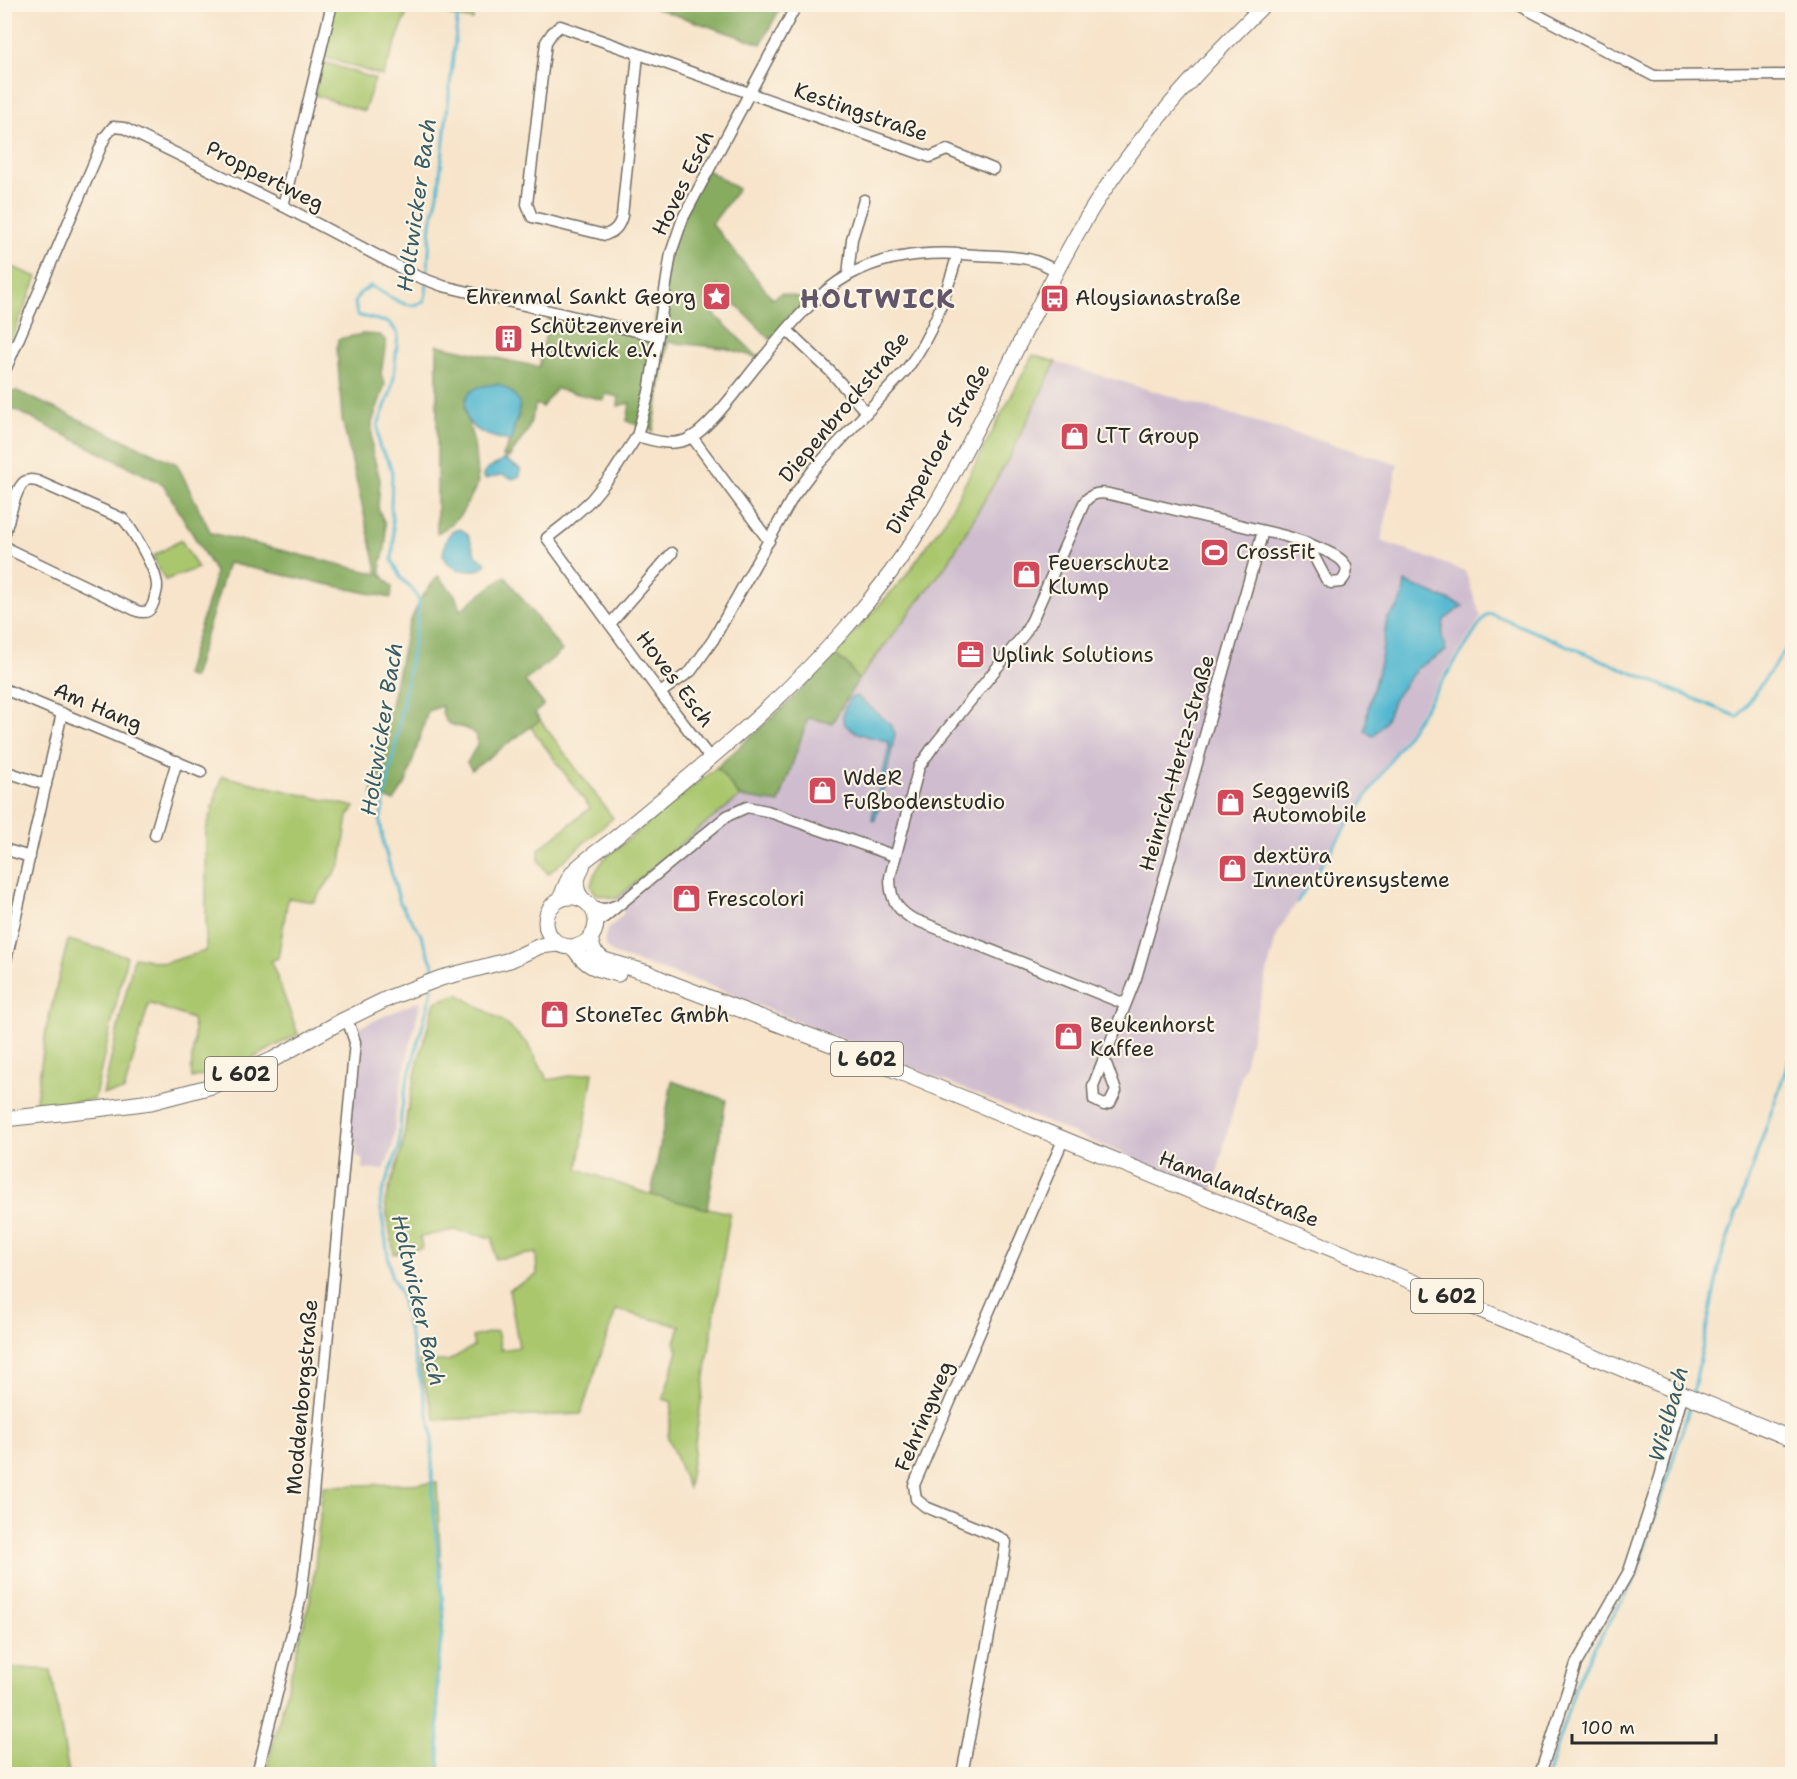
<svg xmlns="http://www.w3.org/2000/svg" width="1797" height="1779" viewBox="0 0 1797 1779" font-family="'Shantell Sans',sans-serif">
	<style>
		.industrial { fill: #cfbdcf }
		.green { fill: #aac76e; stroke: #6a794c; stroke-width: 1.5 }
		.forest { fill: #87ac61; stroke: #596c46; stroke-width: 1.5 }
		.water { fill: #51b7d0; stroke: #3e717e; stroke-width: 1.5 }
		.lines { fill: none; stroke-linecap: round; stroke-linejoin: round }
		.stream { stroke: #51b7d0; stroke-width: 3 }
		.street-casing { stroke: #726c63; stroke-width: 13 }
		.secondary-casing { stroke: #726c63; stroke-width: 16 }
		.primary-casing { stroke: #726c63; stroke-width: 17 }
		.street { stroke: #fff; stroke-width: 10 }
		.secondary { stroke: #fff; stroke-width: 14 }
		.primary { stroke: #fff; stroke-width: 15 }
		.labels { text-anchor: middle; stroke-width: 4.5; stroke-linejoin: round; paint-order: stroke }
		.shield { fill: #fcf5e5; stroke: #6a6863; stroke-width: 1.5 }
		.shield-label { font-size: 20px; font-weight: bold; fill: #2b2b2b }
		.street-label { font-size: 21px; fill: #2b2b2b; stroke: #fcf5e5 }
		.poi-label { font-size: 21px; fill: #2b2b2b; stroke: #fcf5e5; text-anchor: start }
		.water-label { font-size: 22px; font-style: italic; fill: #385c65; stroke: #fcf5e5 }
		.district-label { font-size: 27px; font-weight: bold; letter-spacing: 1.5px; fill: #63566a; stroke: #fcf5e5 }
	</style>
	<rect width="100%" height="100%" fill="#fcf5e5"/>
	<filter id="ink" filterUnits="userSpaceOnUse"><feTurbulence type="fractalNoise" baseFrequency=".0167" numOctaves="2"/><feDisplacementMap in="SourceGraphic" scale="12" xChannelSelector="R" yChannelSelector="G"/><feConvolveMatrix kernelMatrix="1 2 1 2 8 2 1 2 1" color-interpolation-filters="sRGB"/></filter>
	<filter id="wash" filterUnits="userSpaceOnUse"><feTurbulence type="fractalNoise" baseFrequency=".008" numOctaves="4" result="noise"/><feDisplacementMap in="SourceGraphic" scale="24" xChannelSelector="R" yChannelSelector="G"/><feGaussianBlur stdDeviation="1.35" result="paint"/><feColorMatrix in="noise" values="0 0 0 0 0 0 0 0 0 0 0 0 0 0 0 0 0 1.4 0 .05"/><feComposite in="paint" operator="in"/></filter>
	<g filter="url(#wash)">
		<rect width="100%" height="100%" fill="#f7e4cb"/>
		<g class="industrial">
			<polygon points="1056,362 1398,464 1381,541 1465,571 1481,617 1277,933 1213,1190 703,983 618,956 610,951 606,946 604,940 607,931 624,913 616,899 696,831 740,797 779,803 808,718 833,723 858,680 948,563 1010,456"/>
			<polygon points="421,1000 401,1084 396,1110 393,1145 384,1170 363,1169 363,1158 357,1157 357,1144 350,1143 355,1029"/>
		</g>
		<g class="green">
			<polygon points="333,5 410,5 383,76 324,57"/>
			<polygon points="449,5 475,5 473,20 448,15"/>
			<polygon points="324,62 375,79 364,111 315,95 318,65"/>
			<polygon points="5,264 37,277 5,355"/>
			<polygon points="1033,355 1056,362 1010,456 948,563 858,680 849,666 834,654 905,577 946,519"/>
			<polygon points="181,540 198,568 165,580 153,557 155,555"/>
			<polygon points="540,720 613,818 548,874 539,861 539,849 590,808 530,726"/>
			<polygon points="717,767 740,797 696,831 616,899 596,894 591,886 594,875 604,859"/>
			<path d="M222,776L355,807L348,816L341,864L314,902L288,898L278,958L271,961L298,1034L244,1063L192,1078C189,1058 198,1039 192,1019L149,1003L124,1091L103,1094L134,957L164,963L206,951V830Z"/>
			<polygon points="68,940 127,956 94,1100 35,1107 46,1030"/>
			<polygon points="458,994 504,1022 528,1044 548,1080 593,1072 578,1169 651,1195 730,1213 688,1488 668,1438 672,1402 663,1399 678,1351 675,1343 680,1326 616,1310 581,1414 436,1420 423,1381 419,1361 448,1361 474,1346 472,1337 497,1331 501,1350 519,1347 509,1290 537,1275 536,1253 495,1259 493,1238 454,1230 420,1237 422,1248 394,1254 385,1202 400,1156 404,1138 407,1113 418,1062 435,1002"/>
			<polygon points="437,1483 443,1618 437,1676 440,1774 265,1774 310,1600 315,1566 323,1486"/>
			<polygon points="5,1667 51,1670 69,1774 5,1774"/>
		</g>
		<g class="forest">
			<polygon points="646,5 782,4 782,5 761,44"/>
			<path d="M704,168L738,189L712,224L773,299L781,293L809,300L771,340L718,286L703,303L759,358L724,348L668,342L653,431L627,421L630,403L618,406L619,397L606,394L604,400L556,389L542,407L536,404L528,430L508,459L509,456L506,455L505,458L503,456C510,443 513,429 519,415L465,410L474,443L478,484L461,514L447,528L437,533V345L539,367L549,318L652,339L658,296L666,255Z"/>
			<polygon points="362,334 380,335 386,341 381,374 385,384 372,423 372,451 380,479 378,508 385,524 386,541 384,553 381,562 381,574 392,587 391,598 228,563 193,678 185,675 213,585 215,572 163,484 5,405 5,393 17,391 177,464 211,533 378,574 342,419 337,349 338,339"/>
			<path d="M438,576L455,595L460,610L505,576L562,651L525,681L544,705L535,713L540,720L472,770L467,763L477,745V737C464,719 441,734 442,706L428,711L406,783L394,801L372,795L407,629L421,598Z"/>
			<polygon points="834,654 849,666 858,680 832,723 808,718 779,803 740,797 717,767 791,700"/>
			<polygon points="672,1081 726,1100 707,1209 651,1195"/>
		</g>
		<g class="water">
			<path d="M498,384C535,402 513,413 512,440L509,441C496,438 478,434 470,423C466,418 465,411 465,404C466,387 484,385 498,384Z"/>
			<path d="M504,459L520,469V476L513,479L502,475L485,479L483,477C483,468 496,466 504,459Z"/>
			<path d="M460,529C472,534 471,546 476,556L485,561L486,564L481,569C464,573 451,571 443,555C445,543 446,531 460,529Z"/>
			<polygon points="1405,582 1463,606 1444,620 1442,636 1446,651 1416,669 1394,699 1385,722 1373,736 1365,731 1368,708 1381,659 1387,619 1398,607 1403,596"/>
			<path d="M857,696L889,723L895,733L888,768L875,820L873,821L872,818L889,748L888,741C875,738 842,733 843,717C843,710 847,704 850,698Z"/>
		</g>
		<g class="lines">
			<g class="stream">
				<polyline points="1297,902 1486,615 1492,614 1738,717 1792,641"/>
				<path d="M432,975L433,965L420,933L400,903L384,846L380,821L395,747L417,623L419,601L413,590L400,577L392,560L394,540L391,507L392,473L389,462L379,446L378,425L391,391L394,376L398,334L390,323L357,315L355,302L359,294L370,286C386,292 407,314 424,301L426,293L431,223L438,194L459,4"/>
				<polyline points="432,987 431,995 406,1086 401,1114 399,1148 382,1193 380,1203 391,1275 400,1293 432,1432 432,1492 444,1616 437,1676 440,1774"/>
				<polyline points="1693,1393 1721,1258 1792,1052"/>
				<polyline points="1548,1774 1576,1685 1587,1660 1635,1579 1691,1403"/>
			</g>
		</g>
	</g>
	<g filter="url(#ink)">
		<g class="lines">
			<defs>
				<g id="street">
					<polyline points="1246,4 1257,12"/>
					<polyline points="1517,4 1654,76 1792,75"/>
					<path d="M638,54L622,216C619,227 615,231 605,235L532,217L527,204L546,42L552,33L560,26L930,157L947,150L993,169"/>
					<polyline points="283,206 332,4"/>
					<polyline points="848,275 852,239 864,200"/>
					<polyline points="787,330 830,371 866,412"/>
					<polyline points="4,373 105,137 113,127 124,128 283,206 416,276 443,286 657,336"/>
					<path d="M637,436C654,441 674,447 690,438C710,428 742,383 758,364C784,333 812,296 849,275C887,253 934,251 977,255C995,256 1014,256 1032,260C1040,262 1049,267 1057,271"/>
					<polyline points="692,437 769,541"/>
					<path d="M4,535C9,522 14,492 23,483C27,479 32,480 37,481L123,519C133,530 158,572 157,587C157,591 155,596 154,601C151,611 147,614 137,611L10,550L4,544"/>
					<polyline points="610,624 672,553"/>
					<polyline points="4,689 201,772"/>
					<path d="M660,693L691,671L713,640L793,497L814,469L906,370C933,335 946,295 958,253"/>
					<polyline points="710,758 660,693 547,538 565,524 591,500 613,473 637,436 649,392 671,253 683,218 797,4"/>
					<polyline points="4,771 46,785"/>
					<polyline points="155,835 177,761"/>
					<polyline points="4,849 30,857"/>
					<polyline points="592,908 606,909 618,905"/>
					<polyline points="596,924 727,816 747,807 767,811 895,856"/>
					<polyline points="4,969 62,713"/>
					<path d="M1125,1004L911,918C894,907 890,896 890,877L919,767L933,747L1025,633L1033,618L1084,503C1090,494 1098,492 1109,494L1285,536L1307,543L1326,579L1331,583L1341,582C1361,560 1322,550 1307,543"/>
					<polyline points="1104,1058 1116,1091 1110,1103 1104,1105 1094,1100 1093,1086 1136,978 1263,531"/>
					<polyline points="257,1774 301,1597 311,1516 355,1042 347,1019"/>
					<polyline points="962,1774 1004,1558 1006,1542 999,1537 926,1507 916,1499 914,1485 1063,1140"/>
					<polyline points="1540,1774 1576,1664 1629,1571 1660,1477 1683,1393"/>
				</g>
				<g id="secondary">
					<path d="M583,866C577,879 573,889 584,900"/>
					<path d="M560,899C563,890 566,881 572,873C581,861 609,844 621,833C661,800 702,766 741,732C777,700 812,666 844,630C877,593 907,552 933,509C988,416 1029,315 1084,222C1131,143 1199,68 1265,4"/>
				</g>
				<g id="primary">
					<circle cx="571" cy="922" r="25"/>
					<polyline points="590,938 594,952 604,960 648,973 668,982 831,1044 1396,1275 1792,1439"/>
					<path d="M573,947C586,967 596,969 618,974"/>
					<polyline points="4,1119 97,1109 151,1102 212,1086 272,1060 340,1022 391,997 441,978 510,960 540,946 558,944"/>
				</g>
			</defs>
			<use href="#street" class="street-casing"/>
			<use href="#secondary" class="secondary-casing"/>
			<use href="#primary" class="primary-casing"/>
			<use href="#street" class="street"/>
			<use href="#secondary" class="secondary"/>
			<use href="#primary" class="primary"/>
		</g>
	</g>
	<defs>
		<symbol id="sight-square" viewBox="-11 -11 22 22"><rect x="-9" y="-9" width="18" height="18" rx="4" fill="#d1495b" stroke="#fcf5e5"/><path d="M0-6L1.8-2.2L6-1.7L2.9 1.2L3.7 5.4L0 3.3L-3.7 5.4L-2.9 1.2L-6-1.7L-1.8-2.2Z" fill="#fff"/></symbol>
		<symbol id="bus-square" viewBox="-11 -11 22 22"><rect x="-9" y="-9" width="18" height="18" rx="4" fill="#d1495b" stroke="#fcf5e5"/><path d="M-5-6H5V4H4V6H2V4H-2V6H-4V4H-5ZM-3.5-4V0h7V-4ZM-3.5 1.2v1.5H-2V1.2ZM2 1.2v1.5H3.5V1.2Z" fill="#fff"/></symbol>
		<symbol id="building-square" viewBox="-11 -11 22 22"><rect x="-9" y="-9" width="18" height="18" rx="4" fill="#d1495b" stroke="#fcf5e5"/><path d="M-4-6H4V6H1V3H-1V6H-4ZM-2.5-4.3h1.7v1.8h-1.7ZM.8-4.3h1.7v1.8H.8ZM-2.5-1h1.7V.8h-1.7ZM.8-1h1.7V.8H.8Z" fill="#fff"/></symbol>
		<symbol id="shop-square" viewBox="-11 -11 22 22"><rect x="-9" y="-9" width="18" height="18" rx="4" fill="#d1495b" stroke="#fcf5e5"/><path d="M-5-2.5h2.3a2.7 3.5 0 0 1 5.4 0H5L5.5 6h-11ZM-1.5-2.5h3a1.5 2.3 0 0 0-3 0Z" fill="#fff"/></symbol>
		<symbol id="stadium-square" viewBox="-11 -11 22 22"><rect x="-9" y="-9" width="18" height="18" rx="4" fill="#d1495b" stroke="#fcf5e5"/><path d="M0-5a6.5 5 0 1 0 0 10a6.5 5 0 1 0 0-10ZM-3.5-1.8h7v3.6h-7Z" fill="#fff"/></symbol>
		<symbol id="office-square" viewBox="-11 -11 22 22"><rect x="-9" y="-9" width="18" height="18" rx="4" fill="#d1495b" stroke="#fcf5e5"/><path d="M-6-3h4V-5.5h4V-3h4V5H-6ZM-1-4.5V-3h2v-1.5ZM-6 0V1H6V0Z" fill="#fff"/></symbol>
	</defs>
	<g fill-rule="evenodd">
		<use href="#sight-square" x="700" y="280" width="33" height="33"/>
		<use href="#bus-square" x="1038" y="282" width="33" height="33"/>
		<use href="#building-square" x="492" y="322" width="33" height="33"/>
		<use href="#shop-square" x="1058" y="420" width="33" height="33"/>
		<use href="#stadium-square" x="1198" y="536" width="33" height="33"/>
		<use href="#shop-square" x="1010" y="558" width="33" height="33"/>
		<use href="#office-square" x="954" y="638" width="33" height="33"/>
		<use href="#shop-square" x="806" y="774" width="33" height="33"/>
		<use href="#shop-square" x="1214" y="786" width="33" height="33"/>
		<use href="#shop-square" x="1216" y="852" width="33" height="33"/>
		<use href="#shop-square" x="670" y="882" width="33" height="33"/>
		<use href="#shop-square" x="538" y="998" width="33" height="33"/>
		<use href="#shop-square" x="1052" y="1020" width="33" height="33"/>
	</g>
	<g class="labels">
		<g class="shield">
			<rect x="831" y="1042" width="72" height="34" rx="4.5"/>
			<rect x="205" y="1057" width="72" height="34" rx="4.5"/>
			<rect x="1411" y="1279" width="72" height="34" rx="4.5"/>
		</g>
		<g class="shield-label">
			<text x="867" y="1066">L 602</text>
			<text x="241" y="1081">L 602</text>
			<text x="1447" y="1303">L 602</text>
		</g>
		<g class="street-label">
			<text transform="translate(861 112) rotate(19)" y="7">Kestingstraße</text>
			<text transform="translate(265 176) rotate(27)" y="7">Proppertweg</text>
			<text transform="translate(683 183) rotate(-64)" y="7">Hoves Esch</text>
			<text transform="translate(844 407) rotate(-50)" y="7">Diepenbrockstraße</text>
			<text transform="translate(938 449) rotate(-61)" y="7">Dinxperloer Straße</text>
			<text transform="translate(675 679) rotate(53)" y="7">Hoves Esch</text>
			<text transform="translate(98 707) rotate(23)" y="7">Am Hang</text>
			<text transform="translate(1177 763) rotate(-74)" y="7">Heinrich-Hertz-Straße</text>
			<text transform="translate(1239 1189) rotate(22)" y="7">Hamalandstraße</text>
			<text transform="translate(302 1397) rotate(-85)" y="7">Moddenborgstraße</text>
			<text transform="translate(924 1416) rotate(-67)" y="7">Fehringweg</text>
		</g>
		<g class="poi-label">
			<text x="696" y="304" text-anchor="end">Ehrenmal Sankt Georg</text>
			<text x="1075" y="305">Aloysianastraße</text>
			<text x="530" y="333">Schützenverein<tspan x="530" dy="24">Holtwick e.V.</tspan></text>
			<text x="1096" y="443">LTT Group</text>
			<text x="1236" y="559">CrossFit</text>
			<text x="1048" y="570">Feuerschutz<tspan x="1048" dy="24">Klump</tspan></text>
			<text x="992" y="662">Uplink Solutions</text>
			<text x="843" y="785">WdeR<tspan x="843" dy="24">Fußbodenstudio</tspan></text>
			<text x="1252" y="798">Seggewiß<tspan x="1252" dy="24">Automobile</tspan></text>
			<text x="1253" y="863">dextüra<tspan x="1253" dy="24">Innentürensysteme</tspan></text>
			<text x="707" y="906">Frescolori</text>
			<text x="575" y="1022">StoneTec Gmbh</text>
			<text x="1090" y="1032">Beukenhorst<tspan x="1090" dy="24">Kaffee</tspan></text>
		</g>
		<g class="water-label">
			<text transform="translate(416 205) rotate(-82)" y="8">Holtwicker Bach</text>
			<text transform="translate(381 729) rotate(-81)" y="8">Holtwicker Bach</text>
			<text transform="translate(419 1300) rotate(77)" y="8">Holtwicker Bach</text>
			<text transform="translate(1668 1414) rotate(-75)" y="8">Wielbach</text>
		</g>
		<g class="district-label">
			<text x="878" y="308">HOLTWICK</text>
		</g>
	</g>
	<rect width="1797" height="1779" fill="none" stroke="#fcf5e5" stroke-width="24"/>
	<path d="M1572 1734v9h144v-9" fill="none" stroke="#2b2b2b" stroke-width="3"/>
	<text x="1581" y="1734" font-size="18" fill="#2b2b2b" stroke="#fcf5e5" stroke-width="4.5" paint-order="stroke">100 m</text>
</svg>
